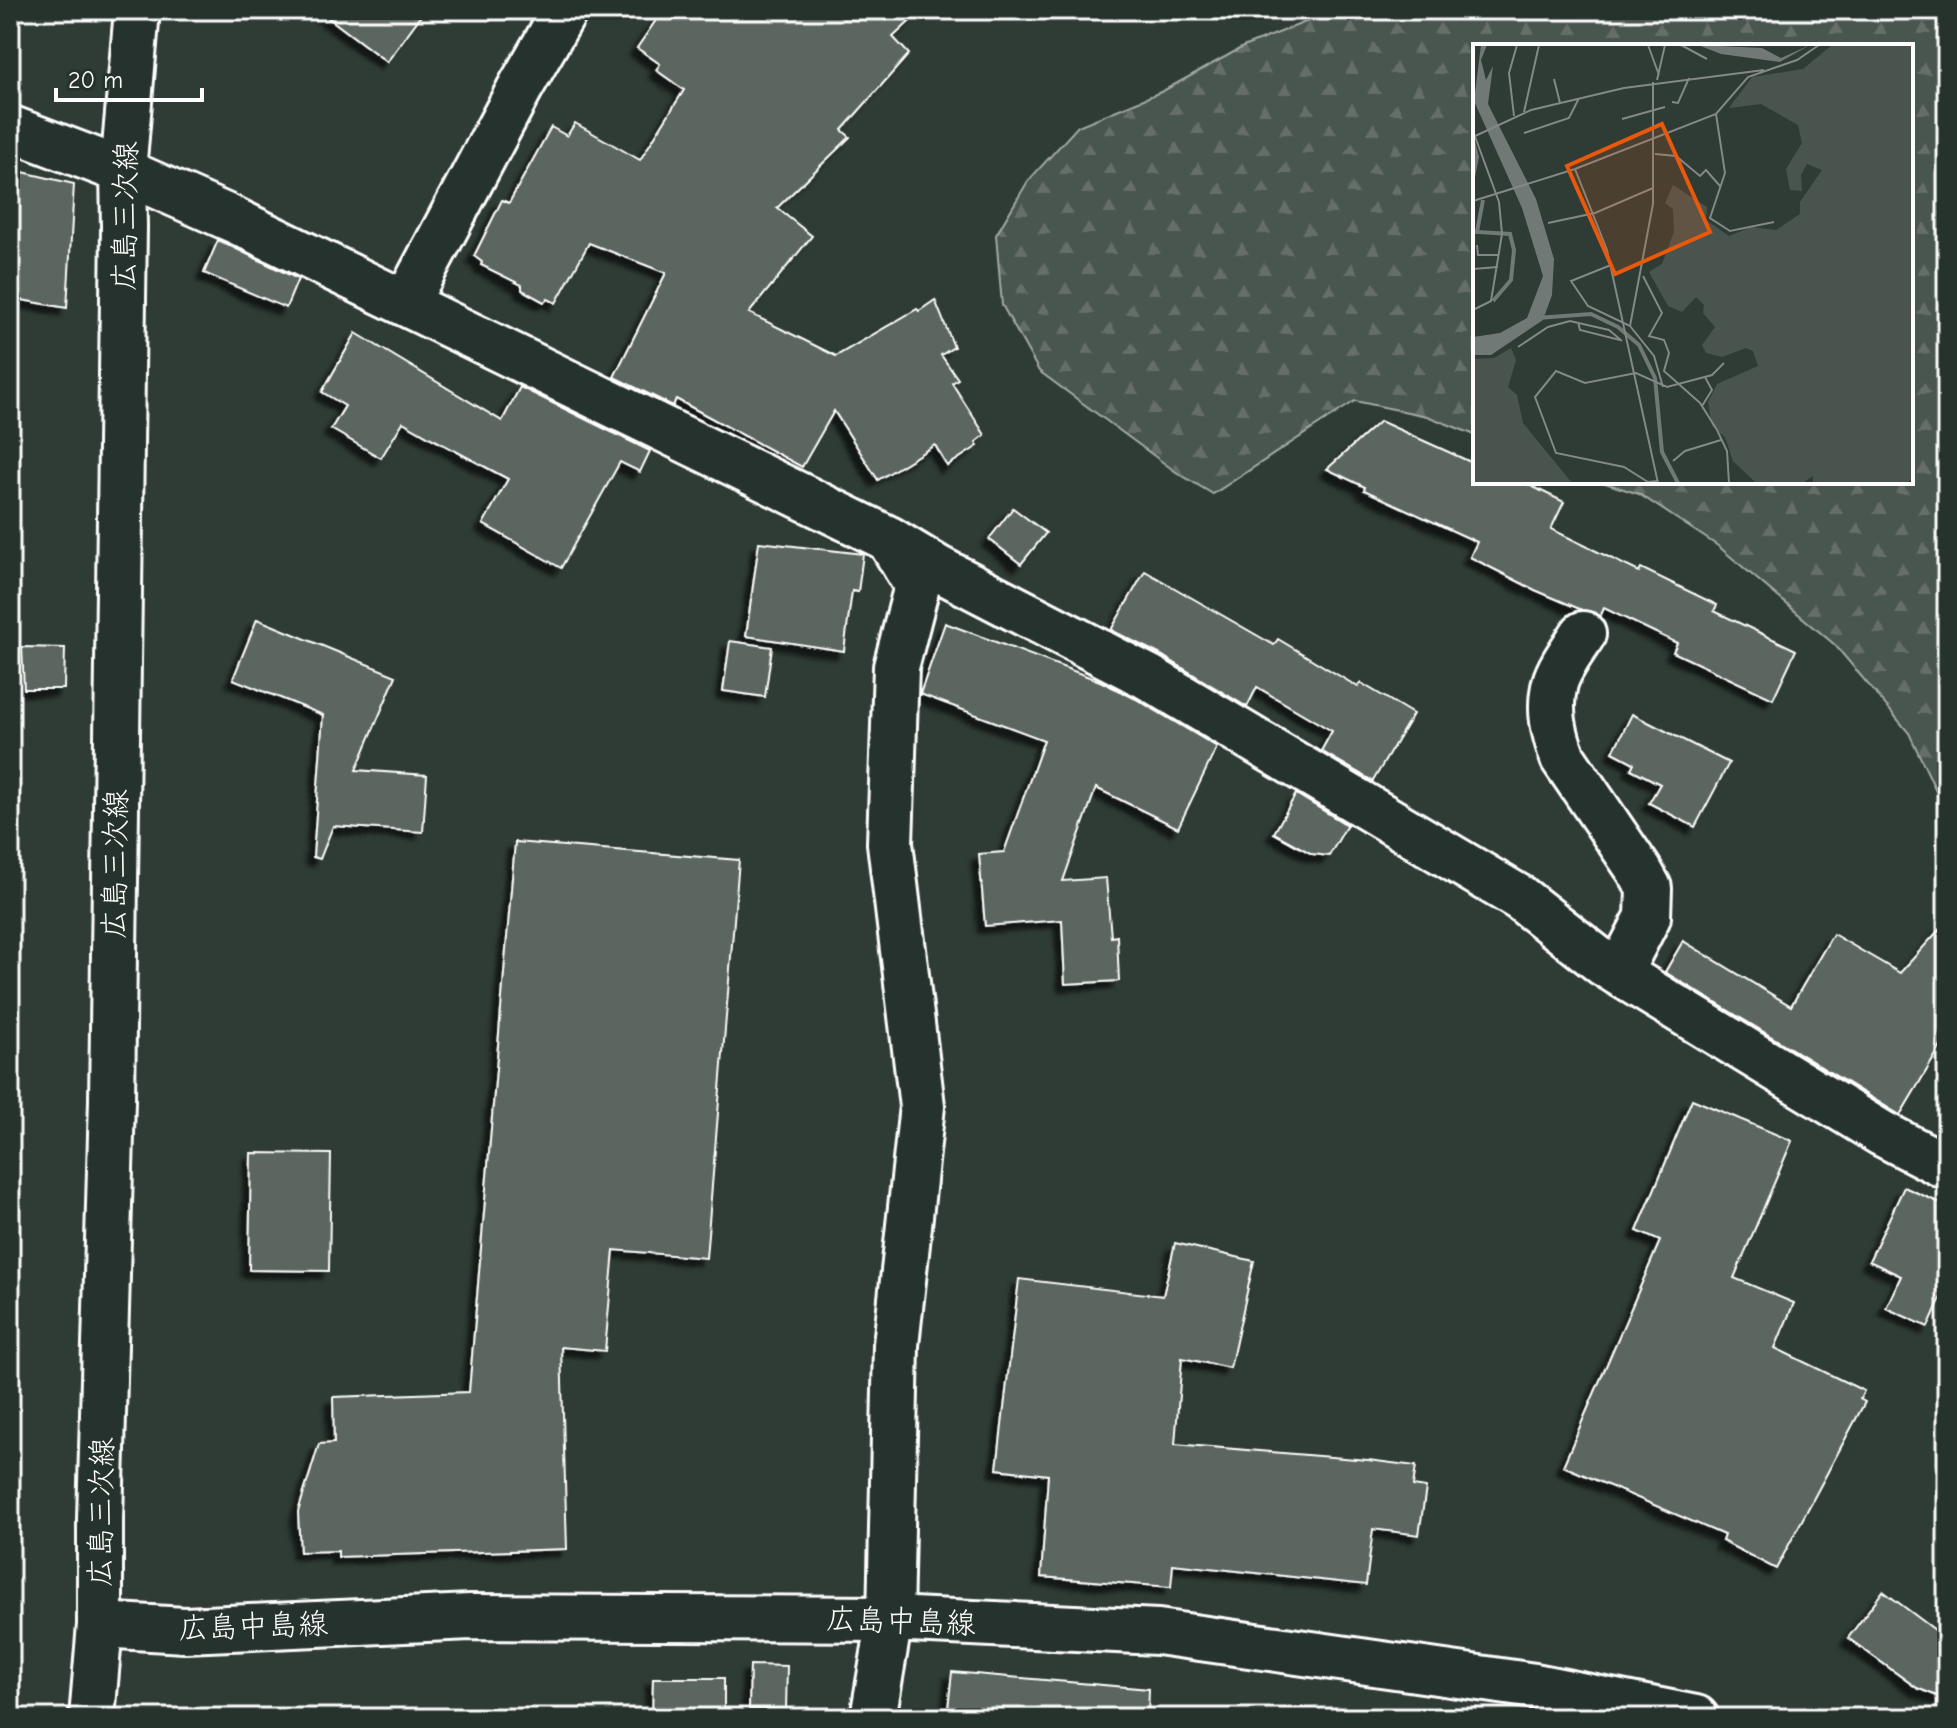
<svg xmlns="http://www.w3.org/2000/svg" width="1957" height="1728" viewBox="0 0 1957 1728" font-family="'Comic Neue','Klee One',sans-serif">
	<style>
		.forest { fill: url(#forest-firs); stroke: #a4aaa7; stroke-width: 2 }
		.building { fill: #5b6661; stroke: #fff; stroke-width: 2; filter: url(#shadow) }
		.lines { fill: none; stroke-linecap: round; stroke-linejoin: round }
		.minor-casing { stroke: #fff; stroke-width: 50 }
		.major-casing { stroke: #fff; stroke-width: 50 }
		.minor { stroke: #26332d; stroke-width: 44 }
		.major { stroke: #26332d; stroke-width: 44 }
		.labels { text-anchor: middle; stroke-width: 6; stroke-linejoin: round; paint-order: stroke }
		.street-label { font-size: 30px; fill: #fff; stroke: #26332d }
		.inset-river { fill: none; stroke: #707975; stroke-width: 4 }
		.inset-road { fill: none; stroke: #828986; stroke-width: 2 }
		.view { fill: #e8590c; fill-opacity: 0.15; stroke: #e8590c; stroke-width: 4 }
		.inset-edge { fill: none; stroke: #fff; stroke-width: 4 }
	</style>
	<defs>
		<pattern id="forest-firs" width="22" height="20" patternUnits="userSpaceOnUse" patternTransform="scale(2)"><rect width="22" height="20" fill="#4a544f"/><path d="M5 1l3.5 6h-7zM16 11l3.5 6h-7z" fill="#656e69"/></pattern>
		<filter id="shadow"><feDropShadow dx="-7" dy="7" stdDeviation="2" flood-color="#0009"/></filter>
	</defs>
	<rect width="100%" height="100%" fill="#2f3b35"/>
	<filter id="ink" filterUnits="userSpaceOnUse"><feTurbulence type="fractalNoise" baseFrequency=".0125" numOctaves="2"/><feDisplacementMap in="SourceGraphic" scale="16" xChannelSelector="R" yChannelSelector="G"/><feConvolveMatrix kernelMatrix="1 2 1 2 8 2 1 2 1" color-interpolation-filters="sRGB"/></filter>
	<g filter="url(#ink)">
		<polygon class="forest" points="1329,10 1947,10 1947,814 1909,733 1835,645 1718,546 1639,494 1602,482 1911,482 1911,46 1475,46 1475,435 1427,416 1355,401 1213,494 1176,472 1039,371 1002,305 996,235 1028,181 1078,126 1163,91 1243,47 1318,17"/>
		<g class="building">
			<polygon points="318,10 425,10 387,62"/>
			<polygon points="663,10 922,10 893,37 909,54 842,130 850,137 777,208 812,236 749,313 836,356 917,309 919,311 935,300 954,347 941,355 958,379 952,383 985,435 976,442 978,446 947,466 935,445 878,480 834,411 802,467 676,399 673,406 614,377 666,273 589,243 556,303 548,299 544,302 522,290 522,285 481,265 482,262 474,256 502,200 509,203 551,127 567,136 575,123 640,160 684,90 656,70 660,64 637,48"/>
			<polygon points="10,169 74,184 67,308 10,298"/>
			<polygon points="218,240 298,279 286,308 204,273"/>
			<polygon points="356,333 502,421 520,387 650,451 640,472 620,462 561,568 483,524 508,479 433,439 403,422 381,458 331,429 345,406 322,392"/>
			<polygon points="1380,421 1475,464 1475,482 1523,482 1564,502 1551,529 1639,572 1641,568 1717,605 1714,611 1796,650 1773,699 1673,652 1677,643 1604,608 1600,617 1596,613 1582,610 1535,590 1470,557 1477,542 1364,490 1365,487 1327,469"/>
			<polygon points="1013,508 1046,533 1021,564 989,539"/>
			<polygon points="759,542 863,554 858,592 852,591 844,651 746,636"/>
			<polygon points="1145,571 1274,645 1278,639 1358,687 1361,683 1413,714 1373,781 1321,751 1332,731 1257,687 1247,707 1161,655 1111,630"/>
			<polygon points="257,619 396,676 356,770 427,775 423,832 333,826 320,859 313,857 323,715 233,679"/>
			<polygon points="945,623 1100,681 1136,699 1217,747 1178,828 1096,788 1063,881 1106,878 1111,937 1117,936 1119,981 1065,984 1062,920 985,926 979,854 1004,852 1044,740 920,694"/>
			<polygon points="730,641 772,647 765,697 723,691"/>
			<polygon points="22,647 65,648 64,689 24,689"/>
			<polygon points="1632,714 1729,763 1695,827 1649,803 1660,784 1631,769 1634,763 1613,752"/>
			<polygon points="1296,794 1347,825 1329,856 1312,854 1274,833"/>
			<polygon points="515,842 739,860 706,1258 614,1250 605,1351 561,1347 567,1549 338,1557 338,1551 300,1552 298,1512 319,1444 334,1443 333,1397 469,1392"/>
			<polygon points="1947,921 1947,1036 1900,1115 1665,972 1683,941 1791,1006 1833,934 1900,973"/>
			<polygon points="1692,1099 1792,1141 1734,1278 1794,1303 1775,1348 1864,1391 1860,1399 1865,1402 1776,1569 1722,1541 1724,1535 1563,1466 1660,1241 1637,1231"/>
			<polygon points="251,1153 331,1154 329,1271 249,1270"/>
			<polygon points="1904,1187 1947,1206 1947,1284 1928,1327 1886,1308 1901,1276 1869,1261"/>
			<polygon points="1175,1243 1254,1261 1230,1368 1182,1358 1175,1444 1368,1460 1416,1466 1413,1486 1426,1488 1419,1535 1373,1529 1366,1585 1173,1564 1171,1587 1041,1577 1048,1475 997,1469 1019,1279 1163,1296"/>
			<polygon points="1883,1591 1947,1639 1947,1700 1917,1688 1848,1638"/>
			<polygon points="750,1665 787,1666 786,1710 749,1709"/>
			<polygon points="952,1672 1149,1689 1148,1718 947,1718"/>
			<polygon points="653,1678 724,1678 724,1718 652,1718"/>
		</g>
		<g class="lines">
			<defs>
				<g id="minor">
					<polyline points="10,128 123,171 234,220 889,539 937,568 1148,677 1520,898 1603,963 1619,973 1881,1133 1947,1167"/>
					<polyline points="406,303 520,88 565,10"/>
					<path d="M1583,634C1574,648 1559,668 1555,683C1548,710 1554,733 1563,758L1639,870L1649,888L1648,917L1619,973"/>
					<polyline points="873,1718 890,1619 896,1345 922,1106 890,843 896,667 917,586 890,541"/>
				</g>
				<g id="major">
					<polyline points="100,1625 185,1630 471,1617 890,1619 1158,1632 1535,1686 1696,1718"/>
					<polyline points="92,1718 100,1625 100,1519 112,1100 124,227 123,171 137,10"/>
				</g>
			</defs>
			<use href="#minor" class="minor-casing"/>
			<use href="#major" class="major-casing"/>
			<use href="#minor" class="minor"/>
			<use href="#major" class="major"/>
		</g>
	</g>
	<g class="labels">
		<g class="street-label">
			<text transform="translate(125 216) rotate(-89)" y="10">広島三次線</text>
			<text transform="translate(115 864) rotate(-89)" y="10">広島三次線</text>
			<text transform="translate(101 1512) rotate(-89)" y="10">広島三次線</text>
			<text transform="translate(901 1621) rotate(2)" y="10">広島中島線</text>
			<text transform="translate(253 1626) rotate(-2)" y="10">広島中島線</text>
		</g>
	</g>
	<g transform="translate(1473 44)">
		<rect width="440" height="440" fill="#2f3b35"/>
		<path d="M359,1H440V434L434,439H340V432L330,439H283L260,417L252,393L239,382L235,358L244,340L285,322L280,307L273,304L249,313L233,309L229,301L242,283L230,269L231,261L223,253L209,268L195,262L176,228L189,220L201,188L200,165L192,159L200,141L234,163L233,176L256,192L278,183L303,186L327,170V158L349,126L334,120L328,131L329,147L317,146L313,125L329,99L325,81L288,60L256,64L279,33L330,25ZM38,304L43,316L35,343L44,351L50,379L99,439H0V315L21,314Z" fill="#4a544f"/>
		<path d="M8,1H14L8,16L13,36L20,22L15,60L63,155L81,215L79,251L70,276L18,311H0V293L27,289L54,274L70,232L49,164L1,57ZM225,1L289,4L308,14L337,1L307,18L248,10Z" fill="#707975"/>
		<path class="inset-river" d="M0,97L4,113L0,133M10,156L4,188L37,190L41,206L38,236L20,257M64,274L118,270L145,283L166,301L182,334L189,408L205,439"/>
		<path class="inset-road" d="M175,1L186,31M208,1L234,15M81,35L87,59M184,36L192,1M199,58L205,59L216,34M51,68L66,1M243,70L252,129L237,174L257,187L301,178M41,72L36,29L44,1M149,75L192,63M0,87L26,158L29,190L18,257L0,266M51,89L96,74L106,54M0,93L58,66L151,44L291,26M182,110L203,112L227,132L233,126L247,142M102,125L134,206L185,439M0,157L102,125L243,70L275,33L324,16L346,1M75,179L122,169L180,144M4,201L5,211H26M138,221L98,237L115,262L157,282L180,160V38M0,225L25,223M170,232L189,269L176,292L191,296L196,309L191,327L227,359L244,386L254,407L256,439M105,278L107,286L147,296M157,282L181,312L190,343M45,303L75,283L97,277L136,286L149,297M229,362L239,346L232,333M200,417L212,407L248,396M184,437L175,438L151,423L83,409L62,353L83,327L112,339L163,329L194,343L239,331L251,319"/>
		<path class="view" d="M189,80L237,188L142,230L94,122Z"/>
		<rect width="440" height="440" class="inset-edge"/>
	</g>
	<rect width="1957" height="1728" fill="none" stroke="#26332d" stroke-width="40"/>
	<rect x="20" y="20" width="1917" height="1688" fill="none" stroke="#fff" stroke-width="3" filter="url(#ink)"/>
	<path d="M56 88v12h146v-12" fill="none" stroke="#ffffff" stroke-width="4"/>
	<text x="68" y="88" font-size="24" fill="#ffffff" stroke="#26332d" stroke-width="6" paint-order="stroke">20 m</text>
</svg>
